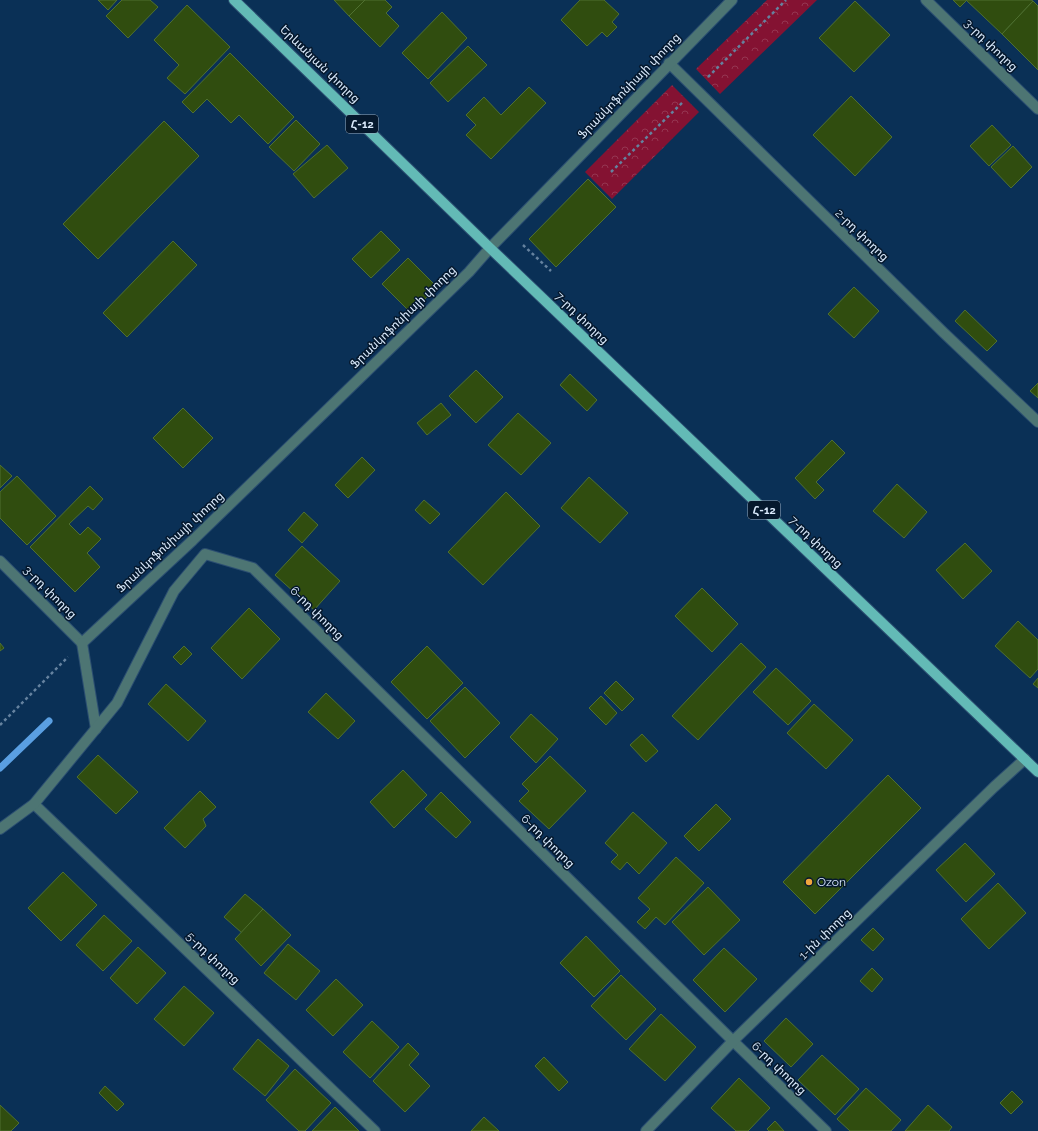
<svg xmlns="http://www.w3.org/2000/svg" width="1038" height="1131" viewBox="0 0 1038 1131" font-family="Raleway,'Noto Sans Armenian',sans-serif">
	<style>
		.forest { fill: url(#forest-crowns) }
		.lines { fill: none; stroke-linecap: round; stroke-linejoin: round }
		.stream { stroke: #5a9fe2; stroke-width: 7 }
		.building { fill: #304d0f; stroke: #4f7030 }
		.minor-casing { stroke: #2b4e71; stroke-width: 12 }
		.major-casing { stroke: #2b4e71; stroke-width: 12 }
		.path { stroke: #65829f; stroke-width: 2.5; stroke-dasharray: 3 3; stroke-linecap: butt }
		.minor { stroke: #4d7573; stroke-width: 10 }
		.major { stroke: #63bab6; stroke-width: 10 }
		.poi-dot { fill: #f0a63e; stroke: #05182d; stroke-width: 1.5 }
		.labels { text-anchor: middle; stroke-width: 3; stroke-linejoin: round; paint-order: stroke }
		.shield { fill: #05182d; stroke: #9bacbf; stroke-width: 1 }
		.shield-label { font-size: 11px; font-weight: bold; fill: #dbebfd }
		.street-label { font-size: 12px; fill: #dbebfd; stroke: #05182d }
		.poi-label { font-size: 12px; fill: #dbebfd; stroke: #05182d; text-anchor: start }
	</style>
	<defs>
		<pattern id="forest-crowns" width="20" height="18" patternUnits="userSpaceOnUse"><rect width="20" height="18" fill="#841232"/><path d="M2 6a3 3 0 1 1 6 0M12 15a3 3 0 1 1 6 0" fill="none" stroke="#953551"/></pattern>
	</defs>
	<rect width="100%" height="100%" fill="#0a3056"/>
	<g class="forest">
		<polygon points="767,0 817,0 720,94 696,69"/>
		<polygon points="672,85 699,112 612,199 585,172"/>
	</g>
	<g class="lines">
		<polyline class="stream" points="0,768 49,721"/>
	</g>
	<g class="building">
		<polygon points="98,0 117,0 108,10"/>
		<polygon points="122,0 150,0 158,7 128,38 106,16"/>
		<polygon points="334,0 365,0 349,16"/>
		<polygon points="365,0 385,0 392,7 386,13 399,26 380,47 349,16"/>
		<polygon points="580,0 604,0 619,14 612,22 617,27 607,37 602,32 587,46 561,20"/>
		<polygon points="953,0 967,0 960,7"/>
		<polygon points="966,0 1031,0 1033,1 1002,34"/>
		<polygon points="855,1 890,35 854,72 819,38"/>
		<polygon points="1033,1 1038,6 1038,70 1002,34"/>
		<polygon points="187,5 230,47 185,94 167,78 179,65 154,40"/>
		<polygon points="442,12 467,38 428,79 402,53"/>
		<polygon points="468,46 487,65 448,102 430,83"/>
		<polygon points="230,53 294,117 268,144 239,115 231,123 207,99 193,113 182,102"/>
		<polygon points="529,87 546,103 491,159 466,135 476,125 466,115 484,97 501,115"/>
		<polygon points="851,96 892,137 855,176 813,135"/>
		<polygon points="296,120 320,144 294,171 269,147"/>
		<polygon points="164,121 199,156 98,259 63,224"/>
		<polygon points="992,125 1011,145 989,166 970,146"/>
		<polygon points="327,145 348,168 314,198 293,174"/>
		<polygon points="1013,146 1032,167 1011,188 991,167"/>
		<polygon points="588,179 616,207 556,267 529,239"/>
		<polygon points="381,231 400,250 371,278 352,259"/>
		<polygon points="173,241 197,265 127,337 103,313"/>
		<polygon points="408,258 437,287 411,313 382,284"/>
		<polygon points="854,287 879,311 854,338 828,314"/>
		<polygon points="965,310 997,341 987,351 955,321"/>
		<polygon points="476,370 503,397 476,423 449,396"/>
		<polygon points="570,374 597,400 587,411 560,385"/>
		<polygon points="1038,383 1038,398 1030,391"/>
		<polygon points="441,403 451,415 427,435 417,423"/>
		<polygon points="183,408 213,438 183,468 153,438"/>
		<polygon points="518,413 551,443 521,475 488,445"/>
		<polygon points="832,440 845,453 816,482 824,490 815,499 795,478"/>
		<polygon points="362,457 375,470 348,498 335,485"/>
		<polygon points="0,465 12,476 0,488"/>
		<polygon points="17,476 56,516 27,545 0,518 0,492"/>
		<polygon points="589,477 628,513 600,543 561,508"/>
		<polygon points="897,484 927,512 904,538 873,511"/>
		<polygon points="90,486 103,499 93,510 88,506 69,524 80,535 88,527 101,539 87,553 100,567 75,592 30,547"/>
		<polygon points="506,492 540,526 483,585 448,552"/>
		<polygon points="424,500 440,514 430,524 415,510"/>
		<polygon points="304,512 318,525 302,543 288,530"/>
		<polygon points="965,543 992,571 963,599 936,570"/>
		<polygon points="302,546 340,581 314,610 275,575"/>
		<polygon points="702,588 738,624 712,652 675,616"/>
		<polygon points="249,608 280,639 242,679 211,648"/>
		<polygon points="1018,621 1038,640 1038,669 1030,678 995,646"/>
		<polygon points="0,643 4,648 0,651"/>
		<polygon points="741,643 766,667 698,740 672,716"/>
		<polygon points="184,646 192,654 181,665 173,657"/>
		<polygon points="427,646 463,683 427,719 391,682"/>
		<polygon points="776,668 811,701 788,725 753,692"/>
		<polygon points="1038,678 1038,688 1033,684"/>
		<polygon points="616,681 634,699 622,711 604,693"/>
		<polygon points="166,684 206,721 188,741 148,704"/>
		<polygon points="465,687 500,723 465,758 430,721"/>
		<polygon points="326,693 355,721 338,739 308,712"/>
		<polygon points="601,696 617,713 606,725 589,708"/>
		<polygon points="814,704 853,740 826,769 787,733"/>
		<polygon points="531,714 558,739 536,763 510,737"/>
		<polygon points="642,734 658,751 646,762 630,745"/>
		<polygon points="98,755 138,792 116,814 77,777"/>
		<polygon points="550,756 586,791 549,829 519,801 529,791 522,784"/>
		<polygon points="403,770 427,795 394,828 370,802"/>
		<polygon points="888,775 921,808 815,914 783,882"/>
		<polygon points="200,791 216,807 203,819 206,826 185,848 164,828"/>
		<polygon points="441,792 471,822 456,838 425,809"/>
		<polygon points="716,804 731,819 699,851 684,836"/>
		<polygon points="633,812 667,843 639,874 627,862 620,870 611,862 618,855 605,843"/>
		<polygon points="965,843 995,874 966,902 936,870"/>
		<polygon points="676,857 704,883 665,925 656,917 645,929 637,922 650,909 638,898"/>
		<polygon points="63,872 97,905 61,941 28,908"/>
		<polygon points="998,883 1026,913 989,949 961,919"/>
		<polygon points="708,887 740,920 704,955 672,922"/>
		<polygon points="245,894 263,909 242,933 224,917"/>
		<polygon points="263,909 291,935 261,966 235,939"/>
		<polygon points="104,915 132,941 103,971 76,945"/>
		<polygon points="873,928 884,939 873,951 861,940"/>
		<polygon points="586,936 620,971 594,997 560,963"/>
		<polygon points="288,944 320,971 296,1000 264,973"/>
		<polygon points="138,947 166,973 137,1004 110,978"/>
		<polygon points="724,948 757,979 725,1012 693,980"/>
		<polygon points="872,968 883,979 872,992 860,981"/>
		<polygon points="621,975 656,1009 626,1040 591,1006"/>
		<polygon points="336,979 363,1005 333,1036 306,1010"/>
		<polygon points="184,986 214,1013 184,1046 154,1019"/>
		<polygon points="661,1014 696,1047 665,1081 629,1049"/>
		<polygon points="786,1018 813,1044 791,1067 764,1041"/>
		<polygon points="372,1021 399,1047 370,1078 343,1052"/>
		<polygon points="258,1039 289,1066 265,1096 233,1069"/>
		<polygon points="408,1043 419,1054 409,1065 430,1086 405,1112 373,1081"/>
		<polygon points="822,1055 859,1089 835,1115 798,1080"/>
		<polygon points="544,1057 568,1082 559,1091 535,1066"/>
		<polygon points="295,1069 331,1103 305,1131 299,1131 266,1100"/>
		<polygon points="739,1078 770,1108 748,1131 736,1131 711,1108"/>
		<polygon points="105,1086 124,1104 117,1111 99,1093"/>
		<polygon points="866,1088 901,1120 891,1131 850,1131 837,1119"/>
		<polygon points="1012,1091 1023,1102 1011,1114 1000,1103"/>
		<polygon points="0,1105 19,1123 11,1131 0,1131"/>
		<polygon points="928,1105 952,1127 949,1131 905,1131"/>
		<polygon points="335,1107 359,1131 312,1131"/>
		<polygon points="484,1117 499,1131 471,1131"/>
		<polygon points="775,1121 784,1131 769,1131 767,1129"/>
	</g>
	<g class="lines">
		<defs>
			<g id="minor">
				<polyline points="926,0 1038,109"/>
				<polyline points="669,63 944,333 1038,422"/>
				<polyline points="0,561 82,643"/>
				<polyline points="82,643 193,540 469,272 490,248 732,0"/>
				<polyline points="82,643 96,729"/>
				<polyline points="34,804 375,1131"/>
				<polyline points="0,829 34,804 117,703 174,591 205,554 253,568 733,1041 826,1131"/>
				<polyline points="646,1131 733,1041 994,787 1025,759"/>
			</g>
			<polyline id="major" points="234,0 490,248 1038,772"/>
		</defs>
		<use href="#minor" class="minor-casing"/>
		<use href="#major" class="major-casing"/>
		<g class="path">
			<polyline points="708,77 786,0"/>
			<polyline points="611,172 684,101"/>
			<polyline points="523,245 551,271"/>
			<polyline points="0,725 68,657"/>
		</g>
		<use href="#minor" class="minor"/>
		<use href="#major" class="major"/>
	</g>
	<circle class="poi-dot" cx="809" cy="882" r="4"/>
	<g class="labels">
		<g class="shield">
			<rect x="346" y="115" width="32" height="18" rx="3"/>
			<rect x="748" y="501" width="32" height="18" rx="3"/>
		</g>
		<g class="shield-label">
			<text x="362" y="128">Հ-12</text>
			<text x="764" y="514">Հ-12</text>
		</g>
		<g class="street-label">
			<text transform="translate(991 45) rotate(44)" y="4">3-րդ փողոց</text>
			<text transform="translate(320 64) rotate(44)" y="4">Երևանյան փողոց</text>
			<text transform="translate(629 86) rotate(-46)" y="4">Ֆրանկոֆոնիայի փողոց</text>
			<text transform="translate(862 235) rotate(44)" y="4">2-րդ փողոց</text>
			<text transform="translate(403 317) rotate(-44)" y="4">Ֆրանկոֆոնիայի փողոց</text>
			<text transform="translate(582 318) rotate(44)" y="4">7-րդ փողոց</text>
			<text transform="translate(170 542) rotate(-43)" y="4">Ֆրանկոֆոնիայի փողոց</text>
			<text transform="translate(816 542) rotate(44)" y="4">7-րդ փողոց</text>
			<text transform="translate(50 592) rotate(45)" y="4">3-րդ փողոց</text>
			<text transform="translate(317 613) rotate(45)" y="4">6-րդ փողոց</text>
			<text transform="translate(548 841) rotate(45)" y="4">6-րդ փողոց</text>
			<text transform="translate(825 934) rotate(-44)" y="4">1-ին փողոց</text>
			<text transform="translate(213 958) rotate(44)" y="4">5-րդ փողոց</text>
			<text transform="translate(779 1068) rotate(44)" y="4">6-րդ փողոց</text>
		</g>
		<g class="poi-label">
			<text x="817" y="886">Ozon</text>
		</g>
	</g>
</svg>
